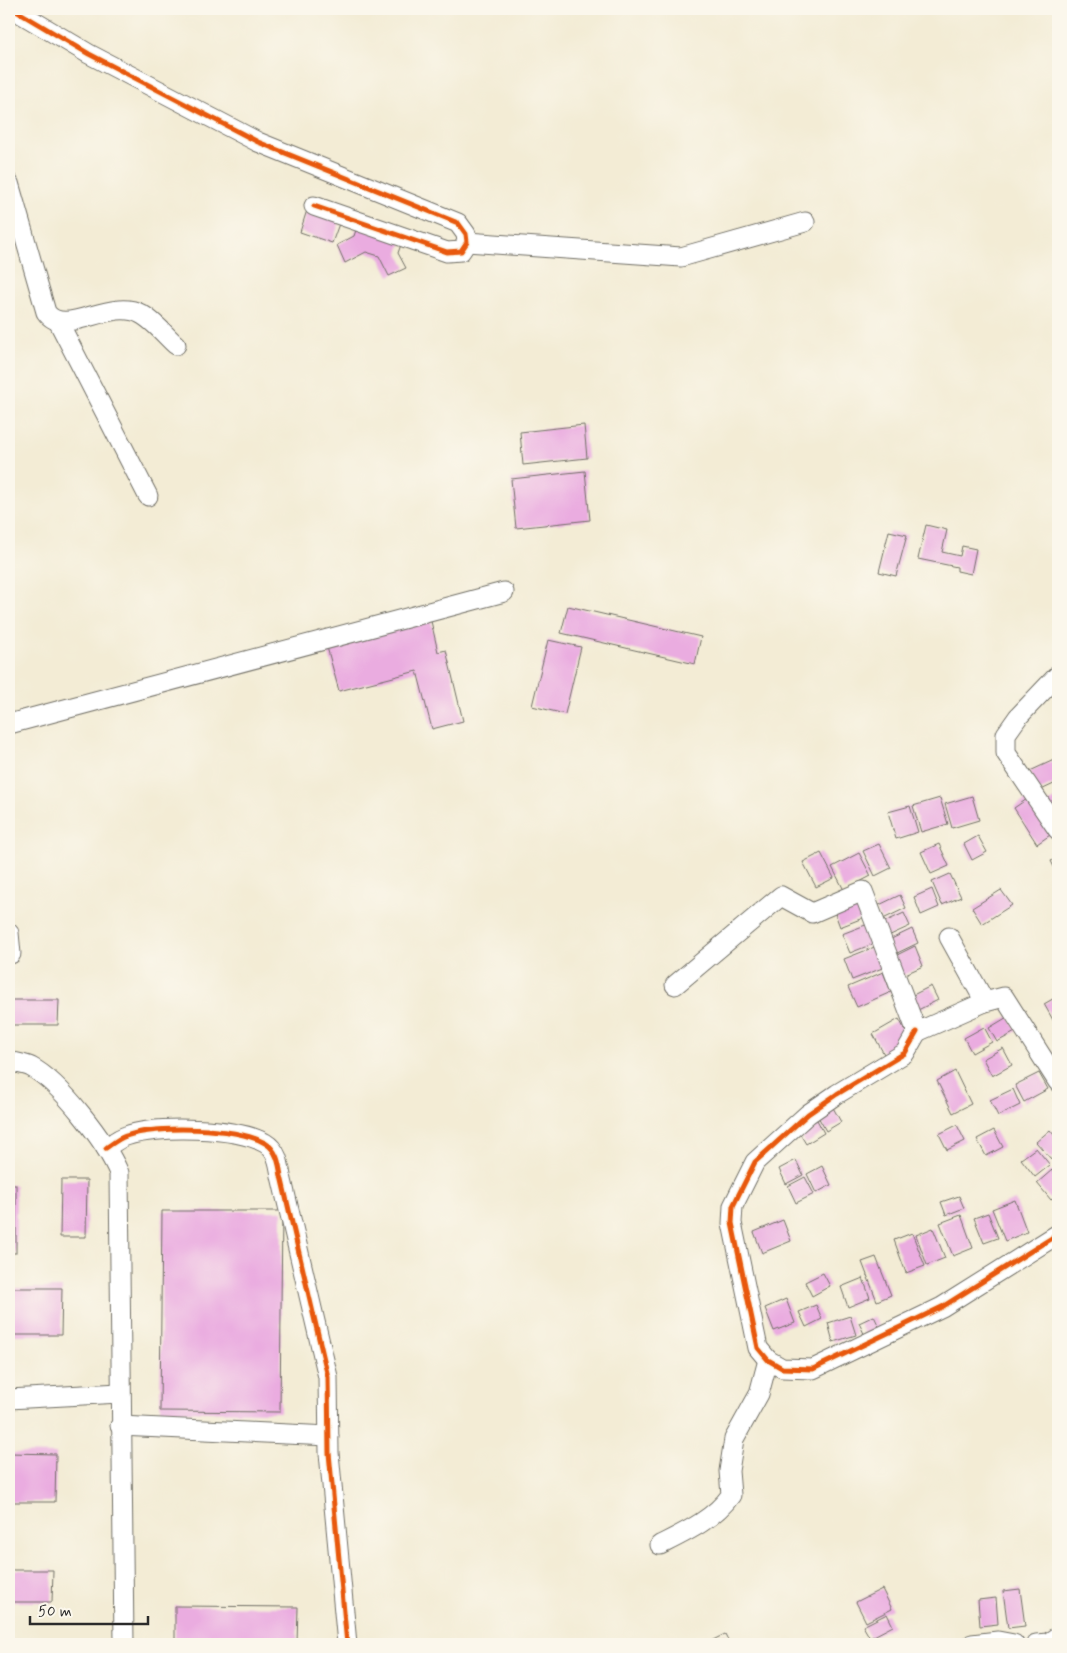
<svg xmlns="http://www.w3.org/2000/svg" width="1067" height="1653" viewBox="0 0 1067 1653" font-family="Mynerve,sans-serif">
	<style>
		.building { fill: #eaace0 }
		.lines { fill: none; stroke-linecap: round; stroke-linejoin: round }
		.street-casing { stroke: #716f66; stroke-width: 21 }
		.street { stroke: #fff; stroke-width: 19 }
		.cycleway-casing { stroke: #fbf7ec; stroke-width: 8 }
		.cycleway { stroke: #e8590c; stroke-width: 5 }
	</style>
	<rect width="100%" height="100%" fill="#fbf7ec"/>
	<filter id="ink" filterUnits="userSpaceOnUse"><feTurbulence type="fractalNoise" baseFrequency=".02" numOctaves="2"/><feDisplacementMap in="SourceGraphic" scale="10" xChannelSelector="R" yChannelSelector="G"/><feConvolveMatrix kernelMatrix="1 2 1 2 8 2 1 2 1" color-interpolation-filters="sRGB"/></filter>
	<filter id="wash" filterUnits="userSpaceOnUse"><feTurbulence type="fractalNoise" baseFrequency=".0096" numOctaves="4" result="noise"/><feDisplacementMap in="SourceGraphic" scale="20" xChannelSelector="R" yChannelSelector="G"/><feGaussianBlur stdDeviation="1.12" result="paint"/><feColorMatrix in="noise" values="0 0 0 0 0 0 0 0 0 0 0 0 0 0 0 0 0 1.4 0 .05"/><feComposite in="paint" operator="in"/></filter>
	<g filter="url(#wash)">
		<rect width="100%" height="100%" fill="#f3ecd5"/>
		<g id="blocks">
			<g class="building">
				<polygon points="307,210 340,221 332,243 300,232"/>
				<polygon points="358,224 403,239 398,253 406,268 389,276 379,256 366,252 345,263 337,245 354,236"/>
				<polygon points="584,425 587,458 523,465 520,432"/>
				<polygon points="585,471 590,520 516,528 511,479"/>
				<polygon points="926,525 947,530 942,552 960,556 962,546 976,549 971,574 957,571 957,567 918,559"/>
				<polygon points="889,531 907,535 896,576 879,572"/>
				<polygon points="568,606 701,637 695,664 561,633"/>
				<polygon points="431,621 438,652 446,650 463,721 432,729 417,671 339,691 327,647"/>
				<polygon points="548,640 581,647 565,714 532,706"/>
				<polygon points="1056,759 1058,764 1058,782 1039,791 1030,771"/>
				<polygon points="972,796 979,820 952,828 945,804"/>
				<polygon points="1030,797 1053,833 1037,844 1014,808"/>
				<polygon points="940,798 948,824 921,832 913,806"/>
				<polygon points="1058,798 1058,825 1046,804"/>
				<polygon points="910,806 918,832 896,839 888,812"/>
				<polygon points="978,836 987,852 972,860 964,844"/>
				<polygon points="879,844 891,868 875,876 863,851"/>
				<polygon points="939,844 949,866 931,874 921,852"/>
				<polygon points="821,853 834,878 816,887 803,862"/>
				<polygon points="859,853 871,876 844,890 832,867"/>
				<polygon points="1058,857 1058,870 1056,871 1051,861"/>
				<polygon points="950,874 961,897 942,905 932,882"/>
				<polygon points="932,889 939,907 921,915 914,897"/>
				<polygon points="1001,890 1012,905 982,924 972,908"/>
				<polygon points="900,895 906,908 881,920 875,907"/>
				<polygon points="860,897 868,916 840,927 833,908"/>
				<polygon points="904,913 910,926 886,937 880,924"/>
				<polygon points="868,924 875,943 850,953 842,934"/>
				<polygon points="912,929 918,943 893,955 887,941"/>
				<polygon points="877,946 885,967 852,980 844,959"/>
				<polygon points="915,946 923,966 901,976 893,957"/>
				<polygon points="883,972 891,992 857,1007 848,987"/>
				<polygon points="931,986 938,1000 916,1011 909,997"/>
				<polygon points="1058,996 1058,1027 1057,1027 1044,1004"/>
				<polygon points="9,1000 59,1000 58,1025 9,1025"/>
				<polygon points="1009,1016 1017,1031 997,1042 989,1028"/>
				<polygon points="899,1019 911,1041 885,1056 873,1034"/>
				<polygon points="984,1027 992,1042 972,1053 964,1038"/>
				<polygon points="1003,1048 1012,1065 992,1076 983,1059"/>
				<polygon points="955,1071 971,1104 953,1113 937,1081"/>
				<polygon points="1039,1073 1048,1089 1024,1102 1015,1085"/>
				<polygon points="1013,1089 1020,1105 998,1116 990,1100"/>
				<polygon points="831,1104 841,1122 826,1131 816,1113"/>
				<polygon points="816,1118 824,1133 806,1144 797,1129"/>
				<polygon points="957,1125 965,1141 947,1150 939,1134"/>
				<polygon points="994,1130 1003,1147 986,1156 977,1139"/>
				<polygon points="1050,1130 1058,1140 1058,1154 1051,1159 1036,1142"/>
				<polygon points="1036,1148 1050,1165 1035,1177 1021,1159"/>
				<polygon points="796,1160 803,1175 786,1184 779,1169"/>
				<polygon points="822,1166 831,1185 816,1193 807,1174"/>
				<polygon points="1052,1170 1058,1177 1058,1194 1051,1200 1037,1183"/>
				<polygon points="805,1177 814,1194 796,1203 788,1186"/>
				<polygon points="61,1180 87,1180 86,1237 60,1237"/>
				<rect x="9" y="1185" width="7" height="68"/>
				<polygon points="959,1196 964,1208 946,1215 941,1202"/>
				<polygon points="1015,1200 1027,1232 1005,1241 992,1209"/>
				<polygon points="162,1211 282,1211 280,1412 160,1411"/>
				<polygon points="988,1213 998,1238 984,1243 974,1218"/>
				<polygon points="961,1215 973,1248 953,1256 940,1223"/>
				<polygon points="783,1220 791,1241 762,1253 754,1232"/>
				<polygon points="933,1228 945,1258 927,1265 916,1235"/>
				<polygon points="912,1233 925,1266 906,1273 894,1240"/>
				<polygon points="876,1257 891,1295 877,1301 862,1262"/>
				<polygon points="823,1273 830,1286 812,1296 805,1282"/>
				<polygon points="863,1278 870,1298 848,1307 841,1287"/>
				<polygon points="9,1288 62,1288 61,1335 9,1335"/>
				<polygon points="786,1299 795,1323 774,1331 765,1308"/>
				<polygon points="816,1305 822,1319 806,1327 799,1312"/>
				<polygon points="850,1316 856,1335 833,1342 828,1323"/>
				<polygon points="874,1316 881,1331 866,1338 859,1323"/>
				<polygon points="9,1453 56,1454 55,1502 9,1502"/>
				<polygon points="9,1570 53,1570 52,1602 9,1602"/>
				<polygon points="882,1589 892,1609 866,1622 856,1602"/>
				<polygon points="1020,1589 1025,1626 1008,1628 1003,1591"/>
				<polygon points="996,1598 998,1624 980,1626 978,1600"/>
				<polygon points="175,1606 298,1607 297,1644 175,1644"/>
				<polygon points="887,1614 893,1626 870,1638 863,1626"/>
				<polygon points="725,1634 730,1644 705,1644"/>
				<rect x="9" y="1641" width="41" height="3"/>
			</g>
		</g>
	</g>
	<g filter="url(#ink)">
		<use href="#blocks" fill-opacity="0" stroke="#716f66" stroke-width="1"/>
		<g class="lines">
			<defs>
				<g id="street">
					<polyline points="13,9 89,54 258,142 458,223 466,234 467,242 461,251 447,252 314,206"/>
					<path d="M9,183L46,312C64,339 110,297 141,314C153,320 165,335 176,345"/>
					<polyline points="467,242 681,257 805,222"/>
					<polyline points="59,323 148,496"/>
					<polyline points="1058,675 1018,717 1006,734 1006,753 1058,830"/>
					<polyline points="9,724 504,592"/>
					<polyline points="9,933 11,954"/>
					<polyline points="949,937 985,1002"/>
					<polyline points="675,985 781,896 812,913 863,891 917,1032 985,1002 1004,997 1058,1082"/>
					<polyline points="917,1032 905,1053 837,1094 808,1114 755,1162 733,1206 732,1223 758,1348 768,1360 782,1368 813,1369 942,1307 1058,1234"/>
					<path d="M9,1061C16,1063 25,1064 31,1067C61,1083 106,1142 119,1173L124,1644"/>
					<path d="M106,1148C112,1144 119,1138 126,1136C156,1125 237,1127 265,1143C277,1150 279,1163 281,1176L328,1377L329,1453L347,1644"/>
					<polyline points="9,1399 120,1393"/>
					<polyline points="120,1426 329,1436"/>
					<path d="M660,1545C686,1532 714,1519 731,1495L729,1471L734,1439L759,1394L768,1360"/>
					<polyline points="972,1644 998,1641 1014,1644"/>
					<polyline points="1036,1644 1048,1643 1058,1636"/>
				</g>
			</defs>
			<use href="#street" class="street-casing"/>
			<use href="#street" class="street"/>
			<defs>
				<g id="cycleway">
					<polyline points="13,9 89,54 258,142 458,223 466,234 467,242 461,251 447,252 314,206"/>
					<polyline points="917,1032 905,1053 837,1094 808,1114 755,1162 733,1206 732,1223 758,1348 768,1360 782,1368 813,1369 942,1307 1058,1234"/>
					<path d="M106,1148C112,1144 119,1138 126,1136C156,1125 237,1127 265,1143C277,1150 279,1163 281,1176L328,1377L329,1453L347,1644"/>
				</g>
			</defs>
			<use href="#cycleway" class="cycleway-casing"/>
			<use href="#cycleway" class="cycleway"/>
		</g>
	</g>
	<rect width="1067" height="1653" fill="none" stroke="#fbf7ec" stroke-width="30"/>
	<path d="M30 1616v8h118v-8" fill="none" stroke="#2b2b2b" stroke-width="2.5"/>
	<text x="38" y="1616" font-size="15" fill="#2b2b2b" stroke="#fbf7ec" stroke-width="4" paint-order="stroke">50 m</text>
</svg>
